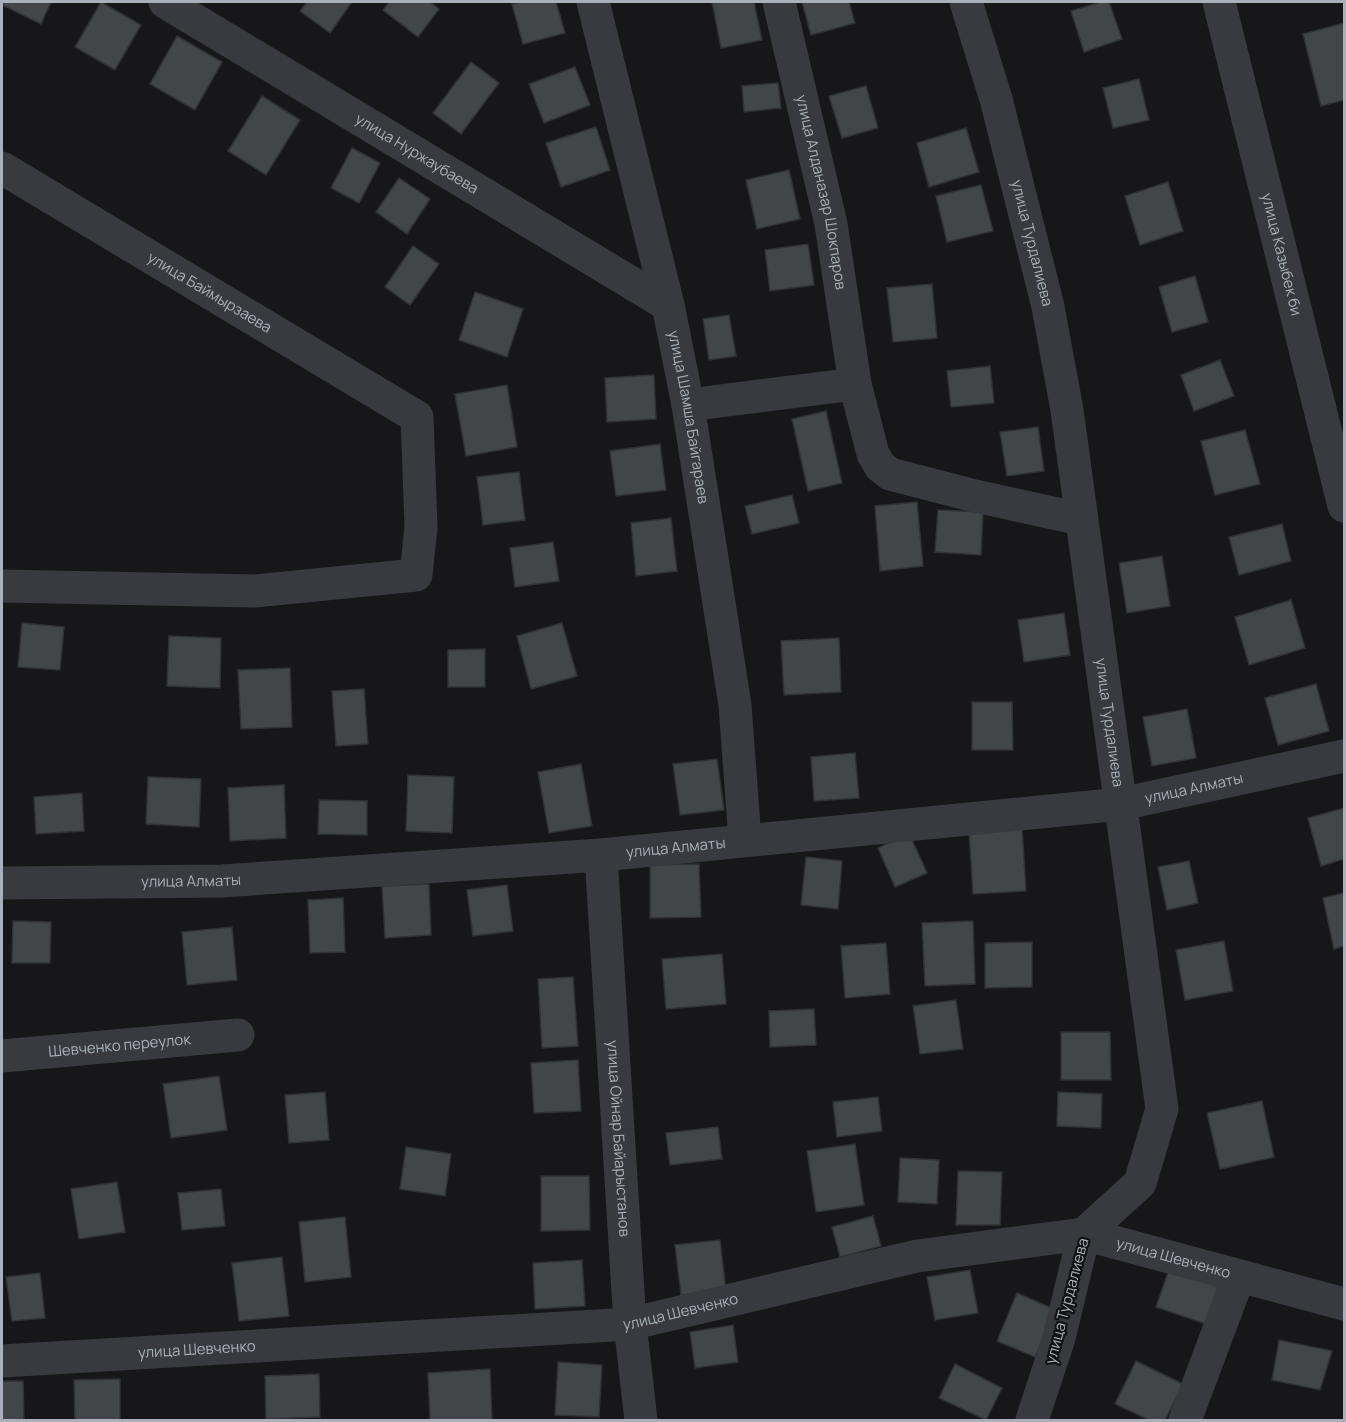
<svg xmlns="http://www.w3.org/2000/svg" width="1346" height="1422" viewBox="0 0 1346 1422" font-family="Manrope,sans-serif">
	<style>
		.building { fill: #434649; stroke: #313235; stroke-width: 1.5 }
		.lines { fill: none; stroke-linecap: round; stroke-linejoin: round }
		.minor { stroke: #383a3f; stroke-width: 33 }
		.labels { text-anchor: middle; stroke-width: 4.5; stroke-linejoin: round; paint-order: stroke }
		.street-label { font-size: 15px; fill: #a9b0ba; stroke: #121214 }
	</style>
	<rect width="100%" height="100%" fill="#171719"/>
	<g class="building">
		<polygon points="4,2 51,2 41,24 2,5"/>
		<polygon points="101,2 141,25 115,70 75,47"/>
		<polygon points="307,2 352,2 330,33 300,11"/>
		<polygon points="389,2 430,2 439,9 418,37 383,10"/>
		<polygon points="521,2 556,2 565,33 523,44 512,4"/>
		<polygon points="712,2 754,2 762,40 721,48"/>
		<polygon points="802,2 849,2 855,23 811,35"/>
		<polygon points="1101,2 1109,2 1122,39 1084,52 1071,11"/>
		<polygon points="1344,23 1344,100 1321,106 1303,34"/>
		<polygon points="177,36 222,62 195,110 150,84"/>
		<polygon points="471,62 499,83 461,134 433,113"/>
		<polygon points="575,67 590,105 544,123 529,84"/>
		<polygon points="1139,79 1149,120 1113,128 1103,88"/>
		<polygon points="778,83 781,108 744,112 742,86"/>
		<polygon points="866,86 878,128 842,138 829,96"/>
		<polygon points="262,96 300,120 266,175 228,151"/>
		<polygon points="596,127 610,170 561,187 546,143"/>
		<polygon points="966,128 979,172 929,187 917,143"/>
		<polygon points="352,148 380,163 359,203 331,188"/>
		<polygon points="789,170 800,219 757,229 746,180"/>
		<polygon points="399,178 430,199 407,234 376,212"/>
		<polygon points="1168,182 1183,231 1140,245 1125,196"/>
		<polygon points="981,185 993,231 947,242 936,196"/>
		<polygon points="808,244 814,285 770,291 765,250"/>
		<polygon points="413,246 439,264 410,305 385,287"/>
		<polygon points="1195,276 1208,322 1172,332 1159,287"/>
		<polygon points="932,284 937,338 893,342 887,288"/>
		<polygon points="475,292 523,309 507,357 459,340"/>
		<polygon points="729,315 736,356 709,360 703,319"/>
		<polygon points="1220,360 1234,396 1194,411 1181,375"/>
		<polygon points="990,366 994,403 951,407 947,371"/>
		<polygon points="654,375 656,419 607,422 605,378"/>
		<polygon points="507,385 517,447 466,456 455,394"/>
		<polygon points="826,411 842,483 808,491 792,419"/>
		<polygon points="1038,427 1044,471 1007,476 1000,432"/>
		<polygon points="1245,430 1260,484 1215,495 1201,441"/>
		<polygon points="660,444 666,490 616,496 610,451"/>
		<polygon points="519,472 525,520 483,525 477,477"/>
		<polygon points="792,495 799,523 752,534 745,506"/>
		<polygon points="917,502 923,566 880,571 875,506"/>
		<polygon points="938,510 983,512 981,555 935,552"/>
		<polygon points="671,518 677,571 636,576 631,523"/>
		<polygon points="1282,524 1291,561 1239,575 1229,537"/>
		<polygon points="553,542 559,581 515,587 510,548"/>
		<polygon points="1162,556 1170,606 1127,613 1119,563"/>
		<polygon points="1291,600 1305,648 1249,665 1235,617"/>
		<polygon points="1064,613 1070,655 1024,662 1018,620"/>
		<polygon points="22,623 64,627 60,670 18,667"/>
		<polygon points="562,623 577,676 531,689 517,636"/>
		<polygon points="169,636 221,638 220,688 167,686"/>
		<polygon points="839,638 841,692 784,695 781,641"/>
		<polygon points="485,649 485,687 448,687 448,650"/>
		<polygon points="290,668 292,727 241,729 238,670"/>
		<polygon points="1316,684 1329,731 1278,745 1265,698"/>
		<polygon points="364,689 368,744 336,746 332,691"/>
		<polygon points="972,702 1012,702 1013,750 972,750"/>
		<polygon points="1187,709 1196,758 1152,766 1143,717"/>
		<polygon points="855,753 859,798 814,801 811,757"/>
		<polygon points="717,759 724,810 680,815 673,764"/>
		<polygon points="581,764 592,826 549,833 538,772"/>
		<polygon points="408,775 454,777 452,833 406,831"/>
		<polygon points="148,777 201,779 199,827 146,824"/>
		<polygon points="284,785 286,838 230,841 228,788"/>
		<polygon points="82,793 84,831 36,834 34,797"/>
		<polygon points="319,800 367,801 367,835 318,834"/>
		<polygon points="1344,808 1344,859 1321,866 1308,818"/>
		<polygon points="1022,828 1026,891 973,894 969,831"/>
		<polygon points="909,833 927,873 895,887 878,848"/>
		<polygon points="806,857 842,861 838,909 801,905"/>
		<polygon points="1189,861 1198,903 1167,910 1158,867"/>
		<polygon points="699,864 701,917 650,918 650,865"/>
		<polygon points="429,884 431,935 385,938 382,886"/>
		<polygon points="507,885 513,931 473,936 467,890"/>
		<polygon points="1344,893 1344,946 1334,949 1323,898"/>
		<polygon points="343,898 345,952 310,953 308,900"/>
		<polygon points="13,921 51,922 50,963 12,963"/>
		<polygon points="973,921 975,984 925,986 922,923"/>
		<polygon points="232,927 237,980 187,985 182,932"/>
		<polygon points="1224,941 1233,991 1185,1000 1176,950"/>
		<polygon points="1032,942 1032,987 985,988 985,943"/>
		<polygon points="886,943 890,994 845,998 841,946"/>
		<polygon points="722,954 726,1004 666,1009 662,959"/>
		<polygon points="573,977 578,1046 542,1048 538,979"/>
		<polygon points="956,1000 963,1049 920,1054 913,1006"/>
		<polygon points="814,1009 816,1045 770,1047 769,1011"/>
		<polygon points="1061,1032 1110,1032 1111,1080 1061,1080"/>
		<polygon points="578,1060 581,1111 534,1113 531,1063"/>
		<polygon points="219,1076 227,1130 171,1138 163,1084"/>
		<polygon points="325,1092 329,1140 289,1143 285,1095"/>
		<polygon points="1058,1092 1102,1094 1101,1128 1057,1126"/>
		<polygon points="878,1097 882,1131 837,1137 833,1102"/>
		<polygon points="1262,1101 1274,1157 1220,1169 1207,1113"/>
		<polygon points="718,1127 722,1159 670,1165 666,1133"/>
		<polygon points="855,1144 864,1205 816,1212 807,1151"/>
		<polygon points="406,1147 451,1154 445,1196 400,1189"/>
		<polygon points="900,1158 939,1160 937,1204 898,1202"/>
		<polygon points="958,1171 1002,1172 1000,1225 956,1225"/>
		<polygon points="541,1176 589,1176 590,1230 541,1231"/>
		<polygon points="117,1182 125,1232 79,1239 71,1189"/>
		<polygon points="221,1189 225,1226 182,1230 178,1193"/>
		<polygon points="873,1216 881,1246 840,1257 832,1227"/>
		<polygon points="345,1217 351,1277 305,1282 299,1222"/>
		<polygon points="720,1240 726,1290 681,1295 675,1245"/>
		<polygon points="282,1257 289,1316 239,1321 232,1263"/>
		<polygon points="582,1260 585,1306 535,1309 533,1263"/>
		<polygon points="1170,1267 1219,1284 1206,1324 1156,1307"/>
		<polygon points="970,1270 978,1313 935,1320 927,1277"/>
		<polygon points="40,1273 45,1318 12,1321 6,1277"/>
		<polygon points="1017,1293 1056,1310 1035,1357 997,1341"/>
		<polygon points="733,1325 738,1362 695,1368 690,1332"/>
		<polygon points="1279,1340 1332,1351 1320,1390 1272,1380"/>
		<polygon points="1136,1361 1183,1384 1165,1420 1149,1420 1115,1404"/>
		<polygon points="558,1362 602,1365 599,1417 555,1415"/>
		<polygon points="955,1364 1002,1388 986,1420 939,1398"/>
		<polygon points="490,1369 492,1420 430,1420 428,1373"/>
		<polygon points="319,1374 320,1417 266,1419 265,1376"/>
		<polygon points="120,1379 120,1420 75,1420 74,1380"/>
		<polygon points="2,1381 23,1381 24,1420 2,1420"/>
	</g>
	<g class="lines">
		<g class="minor">
			<path id="s1" d="M165,2L668,305"/>
			<path id="s2" d="M593,2L668,305L688,405L735,705L745,840"/>
			<path id="s3" d="M779,2L831,224L855,384"/>
			<path id="s4" d="M966,2L996,99L1048,307L1067,410L1162,1109L1140,1183L1084,1234L1059,1338L1032,1420"/>
			<path id="s5" d="M1219,2L1344,506"/>
			<path id="s6" d="M2,168L417,417L421,527L416,575L254,591L2,586"/>
			<polyline points="688,405 855,384 873,454 880,466 890,474 971,495 1080,519"/>
			<path id="s7" d="M601,855L630,1324L641,1420"/>
			<path id="s8" d="M2,883L222,881L601,855L1121,804L1344,756"/>
			<path id="s9" d="M2,1056L238,1035"/>
			<path id="s10" d="M2,1361L630,1324L917,1256L1084,1234L1344,1304"/>
			<polyline points="1185,1420 1239,1276"/>
		</g>
	</g>
	<g class="labels">
		<g class="street-label">
			<text dy="5" stroke="none"><textPath href="#s1" startOffset="294">улица Нуржаубаева</textPath></text>
			<text dy="5" stroke="none"><textPath href="#s3" startOffset="195">улица Алданазар Шокпаров</textPath></text>
			<text dy="5" stroke="none"><textPath href="#s4" startOffset="250">улица Турдалиева</textPath></text>
			<text dy="5" stroke="none"><textPath href="#s5" startOffset="260">улица Казыбек би</textPath></text>
			<text dy="5" stroke="none"><textPath href="#s6" startOffset="242">улица Баймырзаева</textPath></text>
			<text dy="5" stroke="none"><textPath href="#s2" startOffset="426">улица Шамша Байгараев</textPath></text>
			<text dy="5" stroke="none"><textPath href="#s4" startOffset="736">улица Турдалиева</textPath></text>
			<text dy="5" stroke="none"><textPath href="#s8" startOffset="1197">улица Алматы</textPath></text>
			<text dy="5" stroke="none"><textPath href="#s8" startOffset="675">улица Алматы</textPath></text>
			<text dy="5" stroke="none"><textPath href="#s8" startOffset="189">улица Алматы</textPath></text>
			<text dy="5" stroke="none"><textPath href="#s9" startOffset="118">Шевченко переулок</textPath></text>
			<text dy="5" stroke="none"><textPath href="#s7" startOffset="284">улица Ойнар Байарыстанов</textPath></text>
			<text dy="5" stroke="none"><textPath href="#s10" startOffset="1185">улица Шевченко</textPath></text>
			<text transform="translate(1067 1301) rotate(-75)" y="5">улица Турдалиева</text>
			<text dy="5" stroke="none"><textPath href="#s10" startOffset="681">улица Шевченко</textPath></text>
			<text dy="5" stroke="none"><textPath href="#s10" startOffset="195">улица Шевченко</textPath></text>
		</g>
	</g>
	<rect width="1346" height="1422" fill="none" stroke="#a9b0ba" stroke-width="6"/>
</svg>
